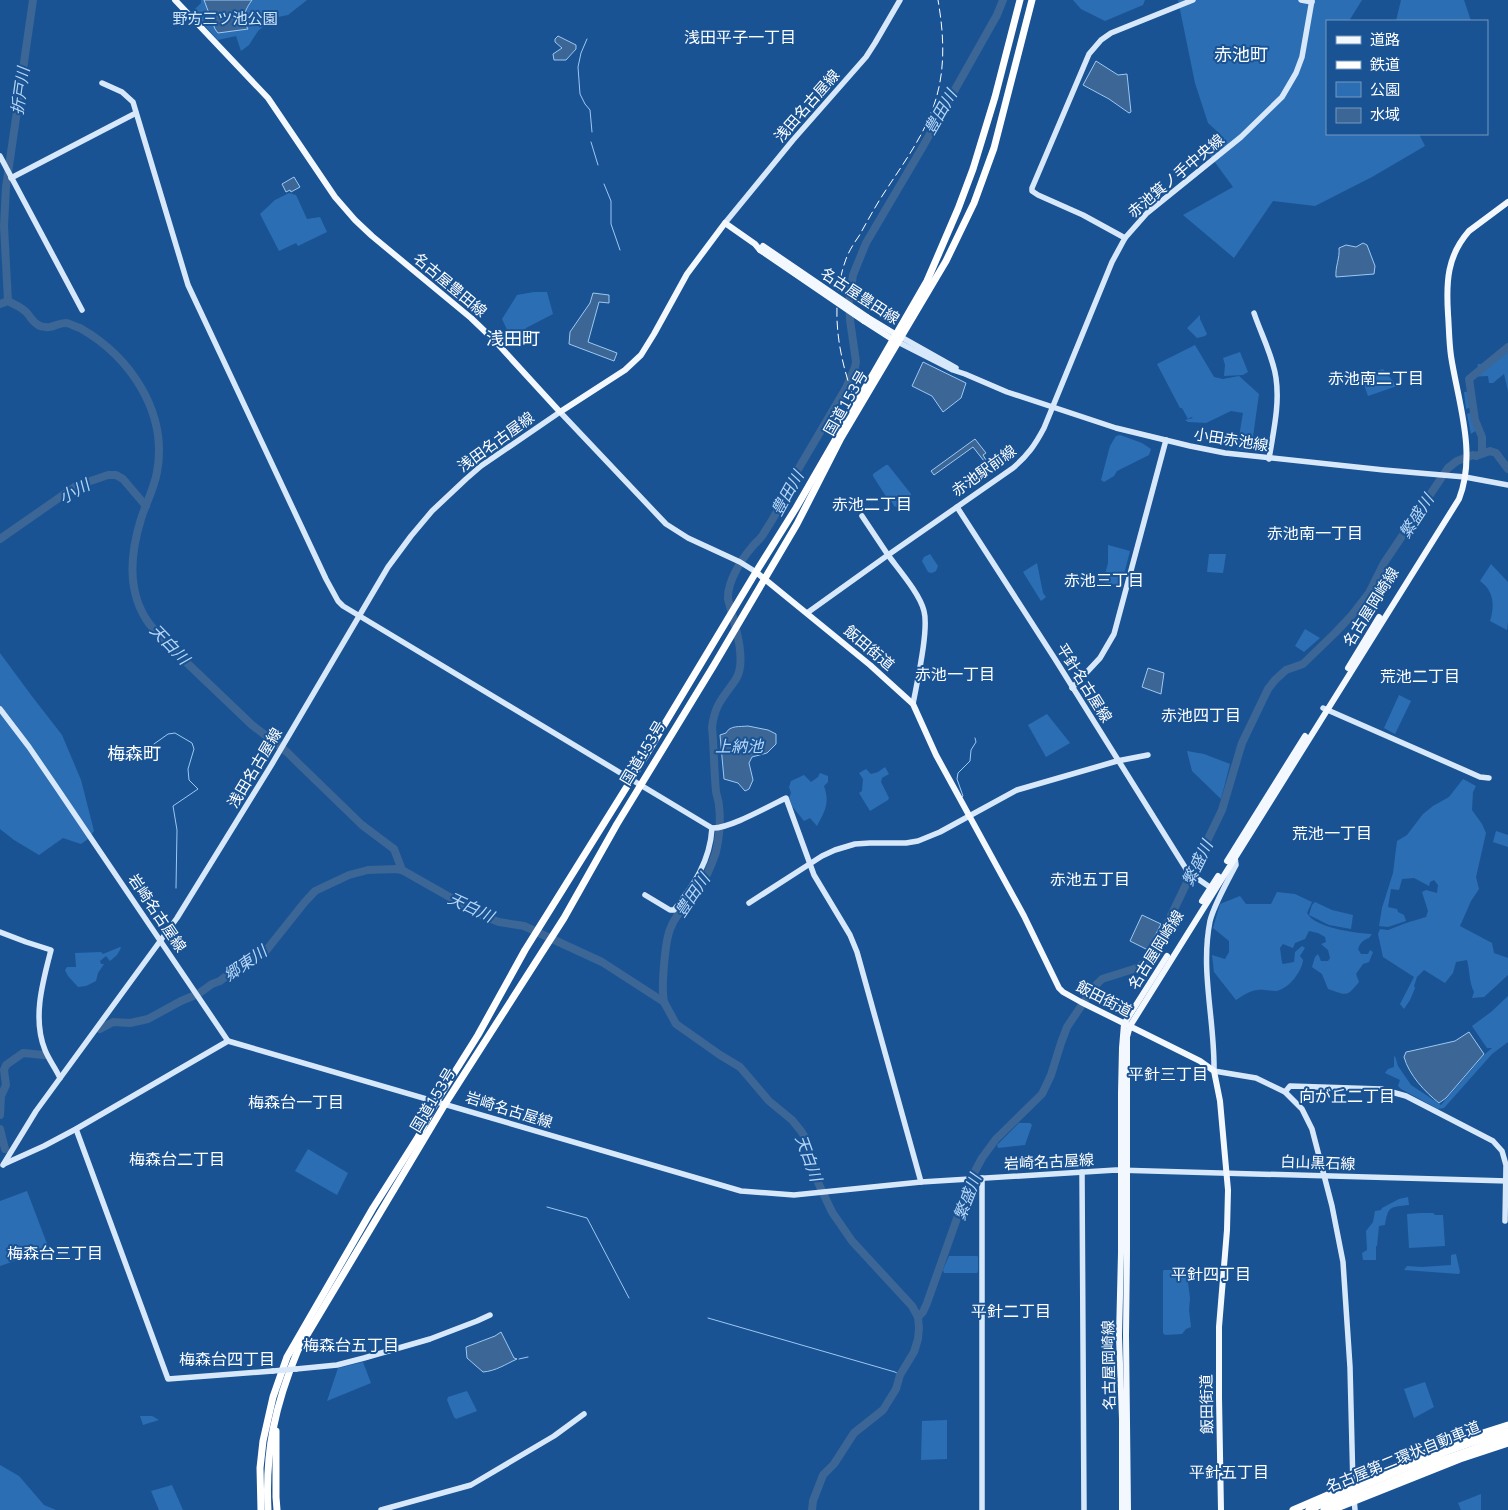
<svg xmlns="http://www.w3.org/2000/svg" width="1508" height="1510" viewBox="0 0 1508 1510" font-family="'Nunito Sans','Noto Sans JP',sans-serif">
	<style>
		.green { fill: #2c6eb3 }
		.water { fill: #3b6695; stroke: #9dc8f2 }
		.lines { fill: none; stroke-linecap: round; stroke-linejoin: round }
		.stream { stroke: #9dc8f2; stroke-width: 1 }
		.river { stroke: #3b6695; stroke-width: 8 }
		.secondary { stroke: #d8e8fb; stroke-width: 5.5 }
		.primary { stroke: #f3f8ff; stroke-width: 6 }
		.highway { stroke: #fff; stroke-width: 7 }
		.rail { stroke: #fff; stroke-width: 1; stroke-dasharray: 9 4; stroke-linecap: butt }
		.secondary-bridge { stroke: #d8e8fb; stroke-width: 5.5 }
		.primary-bridge { stroke: #f3f8ff; stroke-width: 6 }
		.highway-bridge { stroke: #fff; stroke-width: 7 }
		.labels { text-anchor: middle; stroke-width: 4; stroke-linejoin: round; paint-order: stroke }
		.park-label { font-size: 15px; fill: #d1e6fb; stroke: #195394 }
		.street-label { font-size: 15px; fill: #fff; stroke: #195394 }
		.neighbourhood-label { font-size: 16px; fill: #fff; stroke: #195394 }
		.water-label { font-size: 16px; font-style: italic; fill: #b6d6f7; stroke: #195394 }
		.quarter-label { font-size: 18px; fill: #fff; stroke: #195394 }
	</style>
	<rect width="100%" height="100%" fill="#195394"/>
	<g class="green">
		<polygon points="201,0 307,0 288,15 273,18 258,31 249,45 241,51 236,36 218,40 192,12 201,3"/>
		<polygon points="1073,0 1145,0 1143,5 1105,21 1081,9"/>
		<polygon points="1178,0 1362,0 1349,21 1327,21 1327,134 1419,134 1425,146 1372,177 1315,206 1273,201 1234,258 1183,215 1233,187 1206,150 1221,135 1208,123 1195,83"/>
		<polygon points="1401,0 1464,0 1471,21 1396,21"/>
		<polygon points="289,193 296,195 307,219 320,217 327,232 298,246 296,243 279,251 260,214 275,200"/>
		<polygon points="534,292 547,292 553,314 526,328 515,347 502,319 517,295"/>
		<polygon points="1200,315 1200,319 1207,334 1205,336 1197,338 1187,328"/>
		<polygon points="1195,345 1214,377 1223,379 1239,376 1259,394 1251,451 1237,449 1243,413 1231,411 1206,423 1188,422 1185,420 1193,418 1191,417 1188,419 1182,408 1180,408 1157,364"/>
		<polygon points="1508,346 1508,391 1504,374 1493,383 1489,383 1488,376 1470,377 1477,371 1478,364 1485,364"/>
		<polygon points="1240,352 1248,372 1243,375 1224,376 1225,365 1223,358"/>
		<polygon points="1383,369 1397,386 1368,396 1361,376"/>
		<polygon points="1472,391 1474,406 1466,409 1464,392"/>
		<polygon points="1475,411 1480,428 1471,434 1467,414"/>
		<polygon points="1120,435 1142,443 1151,449 1149,455 1117,471 1114,476 1104,482 1101,480 1110,446 1116,436"/>
		<polygon points="886,465 888,465 911,494 911,497 897,507 894,506 889,497 887,498 873,476 873,474"/>
		<polygon points="1108,545 1130,551 1121,586 1103,582 1108,563"/>
		<polygon points="930,554 938,566 936,571 932,573 928,572 922,561 924,557"/>
		<polygon points="1209,554 1226,554 1223,573 1207,572"/>
		<polygon points="1037,563 1043,593 1046,597 1041,601 1023,572"/>
		<path d="M1491,564L1508,582V622L1507,630L1490,621C1495,606 1494,591 1480,581Z"/>
		<polygon points="1305,629 1320,638 1304,652 1295,646"/>
		<polygon points="0,653 31,695 62,735 81,780 94,831 88,839 81,844 63,838 39,855 14,840 0,829"/>
		<polygon points="1399,695 1411,701 1395,734 1384,728"/>
		<polygon points="1047,714 1070,743 1046,757 1028,725"/>
		<polygon points="1187,751 1204,754 1230,764 1221,799 1192,771"/>
		<polygon points="885,767 889,774 882,778 881,782 889,798 888,800 870,811 859,793 862,791 863,779 859,773 866,769 871,774 878,772"/>
		<path d="M820,773L828,776V782L824,786C830,803 825,811 817,826L810,818L804,821L792,806L789,798L791,793L789,787L791,781L804,775L811,782L818,777Z"/>
		<path d="M1463,779L1476,786L1473,792L1472,810L1482,824L1486,833L1476,877L1479,889L1471,901L1460,926L1492,943L1494,953L1508,958V975L1484,997L1472,998L1474,992C1469,982 1470,971 1467,960L1456,962L1453,973L1445,983L1424,970L1417,977L1414,986L1415,988L1410,1000L1404,1009L1400,1004L1414,977L1383,957L1378,934L1380,929L1388,930L1406,923L1426,917L1428,911L1422,892L1426,890L1437,893L1438,885L1434,880L1430,882L1429,886L1414,878L1402,879L1399,890L1391,889L1388,907L1397,909L1398,912L1404,915L1406,921L1388,927L1379,926L1382,908L1393,873L1397,841L1407,835L1423,814L1433,806L1449,797Z"/>
		<polygon points="1496,831 1508,835 1508,847 1493,842"/>
		<path d="M1277,892L1295,894L1312,902L1307,913C1315,928 1355,933 1372,934L1369,938C1363,940 1360,943 1358,949L1361,954H1368L1370,950L1373,952L1369,962L1363,964L1356,974L1359,982C1346,998 1347,995 1328,989L1322,974L1312,967L1315,957L1318,954L1321,961H1328L1330,958L1328,950L1321,944L1326,942L1325,937L1318,933L1309,931L1305,939L1295,943L1293,948L1283,944L1280,948L1282,963L1283,964L1294,962L1295,952L1302,946L1305,948L1300,956L1303,960C1302,971 1289,989 1276,991C1270,991 1263,989 1257,990C1249,991 1242,996 1236,1000L1214,972L1212,955L1225,959L1229,952V941L1213,928L1220,904L1240,896L1246,904H1271Z"/>
		<polygon points="1315,902 1332,910 1353,915 1351,929 1329,925 1309,915 1312,905"/>
		<polygon points="120,947 121,948 117,955 110,961 106,956 100,961 101,964 104,964 98,973 96,981 86,986 78,987 68,976 65,970 67,967 76,967 75,953 101,952 103,954"/>
		<polygon points="1508,996 1508,1042 1492,1054 1444,1108 1438,1109 1401,1089 1398,1086 1400,1080 1385,1073 1388,1069 1394,1067 1394,1057 1395,1056 1398,1066 1411,1085 1441,1105 1484,1055 1492,1048 1487,1048 1472,1026 1491,1012"/>
		<polygon points="1019,1123 1030,1123 1032,1125 1025,1145 998,1148 997,1145"/>
		<polygon points="308,1149 348,1173 337,1195 295,1171"/>
		<polygon points="27,1191 49,1249 0,1266 0,1201"/>
		<path d="M1408,1197L1409,1205C1390,1207 1388,1206 1385,1225L1379,1226L1377,1246H1376V1260H1363L1362,1253L1367,1250L1366,1231L1373,1222L1375,1211L1381,1210L1382,1208L1399,1199Z"/>
		<polygon points="1421,1213 1433,1213 1435,1215 1443,1215 1445,1246 1409,1248 1407,1214"/>
		<polygon points="1456,1254 1460,1272 1459,1274 1404,1270 1407,1266 1422,1267 1451,1265 1451,1255"/>
		<polygon points="949,1256 977,1256 978,1257 978,1271 977,1273 944,1273 943,1270"/>
		<path d="M1164,1270C1172,1270 1182,1268 1187,1275L1190,1298L1189,1310L1191,1327L1186,1329L1182,1334L1165,1335L1163,1333V1271Z"/>
		<polygon points="363,1362 371,1383 327,1401 338,1368"/>
		<polygon points="1425,1382 1434,1407 1414,1418 1404,1389"/>
		<polygon points="467,1391 477,1411 456,1419 454,1417 447,1400 448,1397"/>
		<polygon points="140,1416 152,1416 159,1420 143,1425"/>
		<polygon points="947,1420 947,1459 921,1460 922,1421"/>
		<polygon points="0,1465 19,1476 44,1505 56,1510 0,1510"/>
		<polygon points="172,1485 183,1510 159,1510 151,1491"/>
		<polygon points="1481,1494 1481,1510 1461,1510 1458,1503"/>
	</g>
	<g class="water">
		<path d="M204,0H252C245,10 241,18 248,29L218,33L215,29Z"/>
		<polygon points="558,36 576,45 576,49 566,60 554,60 553,54 562,48 555,42 555,39"/>
		<polygon points="1096,61 1118,75 1127,74 1131,112 1129,113 1109,99 1083,85"/>
		<polygon points="294,177 300,187 291,192 290,190 286,192 282,184"/>
		<path d="M1363,243L1367,245L1375,266L1374,274L1336,277C1335,267 1340,258 1339,248L1346,245L1356,247Z"/>
		<polygon points="593,293 609,295 609,303 599,302 588,342 617,353 614,361 569,344 570,332 590,303"/>
		<polygon points="923,362 966,383 961,398 943,412 932,396 912,386"/>
		<polygon points="975,439 986,453 983,455 986,460 984,461 973,447 934,475 931,471"/>
		<polygon points="1148,668 1164,673 1161,694 1142,687"/>
		<path d="M748,726L768,730L776,734V744L767,753L752,757L749,763L753,780L749,789L745,791L738,783L724,779L720,735L726,733C730,725 740,727 748,726Z"/>
		<polygon points="1142,915 1161,924 1148,950 1130,941"/>
		<path d="M1469,1032L1484,1054L1446,1098L1439,1103C1425,1092 1409,1075 1404,1057L1406,1052L1411,1051L1455,1041Z"/>
		<path d="M501,1332L514,1358L517,1359C506,1364 496,1371 483,1372L467,1358L466,1347L495,1336Z"/>
	</g>
	<g class="lines">
		<g class="stream">
			<polyline points="587,39 581,53 578,67 580,94 585,104 590,110 592,132"/>
			<polyline points="591,142 598,165"/>
			<polyline points="604,184 611,201 611,224 620,250"/>
			<polyline points="154,744 168,734 175,733 192,743 194,749 188,769 189,780 198,789 173,806 177,830 176,888"/>
			<polyline points="962,797 963,796 957,779 958,773 970,761 971,750 976,742 975,738"/>
			<polyline points="547,1207 587,1218 629,1298"/>
			<polyline points="708,1318 895,1372 900,1375"/>
			<polyline points="519,1359 528,1357"/>
		</g>
		<g class="river">
			<polyline points="8,301 4,226 6,187 33,0"/>
			<path d="M0,304L8,301C15,305 22,307 27,313C32,319 33,323 40,326C53,330 55,323 66,323C69,323 76,327 80,328C131,357 168,413 157,472C154,489 146,503 141,519C131,551 127,589 146,619C151,627 158,634 165,642L252,725L287,752L299,764L362,825L394,849L402,870"/>
			<polyline points="1482,453 1482,437 1475,420 1469,379 1508,347"/>
			<polyline points="0,539 76,486 108,475 116,475 123,479 146,506"/>
			<path d="M664,1002C661,988 665,939 671,927C677,911 691,900 700,887C707,876 712,864 716,852C719,838 721,821 719,806C719,801 717,797 716,792C714,770 714,748 712,727C715,703 724,697 736,679C748,660 733,619 728,599C727,582 741,560 752,547C756,542 761,539 764,533C775,516 786,497 793,478L846,388L855,367L856,362L850,320L849,302L853,275L866,243L922,148L997,15L1003,0"/>
			<polyline points="100,1029 113,1022 130,1023 148,1019 181,1001 198,994 212,984 220,981 242,964 247,963 265,952 304,903 315,891 349,875 368,870 395,869 402,870 483,916 499,922 524,926 602,962 664,1002 676,1024 720,1055 740,1067 769,1101 792,1120 801,1131 806,1139 815,1176 832,1212 852,1241 912,1306 918,1317 919,1328 918,1339 914,1352 900,1375 896,1389 883,1410 854,1433 834,1464 823,1475 813,1501 812,1510"/>
			<polyline points="0,1115 1,1096 6,1085 4,1070 6,1065 23,1053 44,1055"/>
			<polyline points="0,1129 5,1149"/>
			<polyline points="918,1317 923,1312 927,1303 961,1207 974,1173 982,1158 996,1139 1042,1094 1051,1075 1061,1043 1067,1027 1094,987 1102,979 1137,968 1147,961 1152,955 1222,810 1242,743 1268,689 1275,680 1286,670 1303,664 1336,632 1352,615 1369,593 1384,563 1448,468 1457,461 1473,455 1476,456 1490,451 1496,453 1508,469"/>
		</g>
		<g class="secondary">
			<polyline points="1301,0 1312,2"/>
			<path d="M102,83L122,92L133,102L188,285L326,579L338,601L343,606L712,828C729,829 769,806 786,798L814,875L850,935L857,952L921,1182"/>
			<polyline points="0,156 82,310"/>
			<polyline points="11,178 136,113"/>
			<polyline points="725,223 793,140 866,57 875,43 900,0"/>
			<polyline points="1125,238 1083,215 1038,195 1032,191 1032,188 1089,54 1101,40 1111,33 1193,0"/>
			<path d="M1254,313C1261,334 1273,356 1276,378C1280,405 1273,433 1269,459"/>
			<polyline points="901,337 956,368"/>
			<polyline points="896,341 953,370 965,374 1007,392 1116,428 1190,446 1225,453 1384,470 1465,477 1508,485"/>
			<polyline points="957,507 1055,659 1188,872 1214,890"/>
			<polyline points="807,613 888,555 862,516"/>
			<polyline points="1072,688 1100,658 1114,634 1166,440"/>
			<path d="M913,704C917,682 929,630 924,611C920,594 899,570 888,555L1013,468C1028,455 1035,445 1044,428L1112,262L1125,238L1147,213L1241,137L1282,97L1296,73L1302,57L1312,0"/>
			<polyline points="1323,708 1471,773 1480,777 1489,778"/>
			<polyline points="0,709 29,747 55,785 228,1041 741,1191 794,1195 921,1182 1116,1170 1508,1181"/>
			<path d="M1235,857L1236,865C1228,880 1214,905 1210,921C1200,971 1215,1021 1214,1071L1256,1078L1285,1092L1302,1109L1312,1129L1332,1206L1343,1262L1350,1367L1353,1486"/>
			<path d="M645,895L670,910H674C694,885 710,861 712,828"/>
			<polyline points="749,903 822,856 835,850 855,844 870,843 906,843 918,841 940,832 1017,790 1117,761 1148,755"/>
			<path d="M0,932L26,942L51,950C43,981 32,1018 45,1050C49,1060 56,1069 60,1078"/>
			<polyline points="1285,1092 1290,1086 1381,1089 1406,1096 1493,1141 1502,1151 1506,1165 1505,1221"/>
			<polyline points="76,1129 168,1379 273,1371"/>
			<polyline points="4,1164 44,1146 76,1129 228,1041"/>
			<polyline points="3,1165 36,1111 177,918 272,764 388,567 411,536 432,511 466,479 481,466 560,412 666,524 688,538 740,562 756,572"/>
			<polyline points="1082,1172 1084,1510"/>
			<polyline points="296,1369 337,1365 364,1358 430,1339 477,1321 490,1315"/>
			<polyline points="1354,1498 1355,1510"/>
			<polyline points="381,1510 471,1485 554,1436 584,1414"/>
			<polyline points="982,1510 982,1178"/>
		</g>
		<g class="primary">
			<polyline points="175,0 268,98 335,197 355,220 372,236 471,318 495,341 560,412 625,370 641,355 654,334 687,274 725,223 755,244 760,250"/>
			<polyline points="867,317 900,337"/>
			<polyline points="864,321 892,339"/>
			<polyline points="756,572 870,665 913,704 936,755 1024,916 1059,988 1063,992 1081,1002 1200,1061 1214,1071 1220,1101 1228,1190 1227,1230 1219,1327 1219,1398 1221,1510"/>
			<polyline points="1348,668 1379,617"/>
			<polyline points="1227,861 1305,736"/>
			<polyline points="1202,901 1218,876"/>
			<polyline points="1122,1510 1122,1419 1119,1336 1121,1253 1121,1093 1122,1048 1124,1024 1167,956"/>
			<path d="M1128,1510L1126,1335L1127,1253V1037L1130,1026L1459,499C1477,453 1458,402 1451,356C1449,342 1449,327 1448,314C1446,282 1447,256 1469,231L1508,202"/>
		</g>
		<g class="highway">
			<polyline points="276,1431 276,1497 277,1510"/>
			<polyline points="261,1510 260,1468 263,1441 273,1397 287,1357 373,1208 418,1137 436,1102 478,1035 525,950 631,780 756,572 796,508 927,281 958,209 973,169 995,97 1020,0"/>
			<path d="M268,1510C265,1451 275,1405 298,1350L445,1104L564,918L617,824L714,665L797,524L841,438L946,261L974,203L994,148L1032,0"/>
			<polyline points="1293,1510 1439,1447 1508,1425"/>
			<polyline points="1332,1510 1460,1459 1508,1443"/>
		</g>
		<path class="rail" d="M852,393C837,350 830,303 846,259C849,251 854,243 859,236C868,220 877,203 888,187C905,161 924,135 934,105C946,70 944,35 938,0"/>
		<polyline class="secondary-bridge" points="273,1371 296,1369"/>
		<g class="primary-bridge">
			<polyline points="763,246 867,317"/>
			<polyline points="760,250 864,321"/>
		</g>
		<g class="highway-bridge">
			<path d="M1309,1510C1374,1482 1439,1450 1508,1432"/>
			<polyline points="1324,1510 1431,1464 1508,1437"/>
		</g>
	</g>
	<g class="labels">
		<g class="park-label">
			<text x="225" y="24">野方三ツ池公園</text>
		</g>
		<g class="street-label">
			<text transform="translate(807 106) rotate(-49)" y="5">浅田名古屋線</text>
			<text transform="translate(1176 176) rotate(-40)" y="5">赤池箕ノ手中央線</text>
			<text transform="translate(450 285) rotate(40)" y="5">名古屋豊田線</text>
			<text transform="translate(860 296) rotate(33)" y="5">名古屋豊田線</text>
			<text transform="translate(846 403) rotate(-60)" y="5">国道153号</text>
			<text transform="translate(1231 440) rotate(9)" y="5">小田赤池線</text>
			<text transform="translate(496 442) rotate(-36)" y="5">浅田名古屋線</text>
			<text transform="translate(984 471) rotate(-36)" y="5">赤池駅前線</text>
			<text transform="translate(1371 607) rotate(-58)" y="5">名古屋岡崎線</text>
			<text transform="translate(869 648) rotate(40)" y="5">飯田街道</text>
			<text transform="translate(1084 683) rotate(58)" y="5">平針名古屋線</text>
			<text transform="translate(643 753) rotate(-59)" y="5">国道153号</text>
			<text transform="translate(255 768) rotate(-59)" y="5">浅田名古屋線</text>
			<text transform="translate(157 913) rotate(56)" y="5">岩崎名古屋線</text>
			<text transform="translate(1156 950) rotate(-58)" y="5">名古屋岡崎線</text>
			<text transform="translate(1104 999) rotate(27)" y="5">飯田街道</text>
			<text transform="translate(433 1100) rotate(-59)" y="5">国道153号</text>
			<text transform="translate(509 1110) rotate(17)" y="5">岩崎名古屋線</text>
			<text transform="translate(1049 1162) rotate(-3)" y="5">岩崎名古屋線</text>
			<text transform="translate(1318 1163) rotate(2)" y="5">白山黒石線</text>
			<text transform="translate(1109 1365) rotate(-91)" y="5">名古屋岡崎線</text>
			<text transform="translate(1207 1404) rotate(-91)" y="5">飯田街道</text>
			<text transform="translate(1403 1457) rotate(-22)" y="5">名古屋第二環状自動車道</text>
		</g>
		<g class="neighbourhood-label">
			<text x="740" y="43">浅田平子一丁目</text>
			<text x="1376" y="384">赤池南二丁目</text>
			<text x="872" y="510">赤池二丁目</text>
			<text x="1315" y="539">赤池南一丁目</text>
			<text x="1104" y="586">赤池三丁目</text>
			<text x="955" y="680">赤池一丁目</text>
			<text x="1420" y="682">荒池二丁目</text>
			<text x="1201" y="721">赤池四丁目</text>
			<text x="1332" y="839">荒池一丁目</text>
			<text x="1090" y="885">赤池五丁目</text>
			<text x="1168" y="1080">平針三丁目</text>
			<text x="1347" y="1102">向が丘二丁目</text>
			<text x="296" y="1108">梅森台一丁目</text>
			<text x="177" y="1165">梅森台二丁目</text>
			<text x="55" y="1259">梅森台三丁目</text>
			<text x="1211" y="1280">平針四丁目</text>
			<text x="1011" y="1317">平針二丁目</text>
			<text x="351" y="1351">梅森台五丁目</text>
			<text x="227" y="1365">梅森台四丁目</text>
			<text x="1229" y="1478">平針五丁目</text>
		</g>
		<g class="water-label">
			<text transform="translate(20 91) rotate(-82)" y="6">折戸川</text>
			<text transform="translate(940 112) rotate(-60)" y="6">豊田川</text>
			<text transform="translate(74 491) rotate(-29)" y="6">小川</text>
			<text transform="translate(787 493) rotate(-61)" y="6">豊田川</text>
			<text transform="translate(1416 516) rotate(-57)" y="6">繁盛川</text>
			<text transform="translate(170 644) rotate(46)" y="6">天白川</text>
			<text x="739" y="752">上納池</text>
			<text transform="translate(1197 863) rotate(-64)" y="6">繁盛川</text>
			<text transform="translate(692 895) rotate(-56)" y="6">豊田川</text>
			<text transform="translate(471 907) rotate(25)" y="6">天白川</text>
			<text transform="translate(245 963) rotate(-35)" y="6">郷東川</text>
			<text transform="translate(809 1158) rotate(70)" y="6">天白川</text>
			<text transform="translate(967 1197) rotate(-69)" y="6">繁盛川</text>
		</g>
		<g class="quarter-label">
			<text x="1241" y="61">赤池町</text>
			<text x="513" y="345">浅田町</text>
			<text x="134" y="760">梅森町</text>
		</g>
	</g>
	<rect x="1326" y="20" width="162" height="115" fill="#195394" stroke="#7598bf"/>
	<rect x="1336" y="36" width="25" height="8" fill="#f3f8ff" stroke="#7598bf"/>
	<text x="1370" y="45" font-size="15" fill="#ffffff">道路</text>
	<rect x="1336" y="61" width="25" height="8" fill="#ffffff" stroke="#7598bf"/>
	<text x="1370" y="70" font-size="15" fill="#ffffff">鉄道</text>
	<rect x="1336" y="82" width="25" height="15" fill="#2c6eb3" stroke="#7598bf"/>
	<text x="1370" y="95" font-size="15" fill="#ffffff">公園</text>
	<rect x="1336" y="108" width="25" height="15" fill="#3b6695" stroke="#7598bf"/>
	<text x="1370" y="120" font-size="15" fill="#ffffff">水域</text>
</svg>
